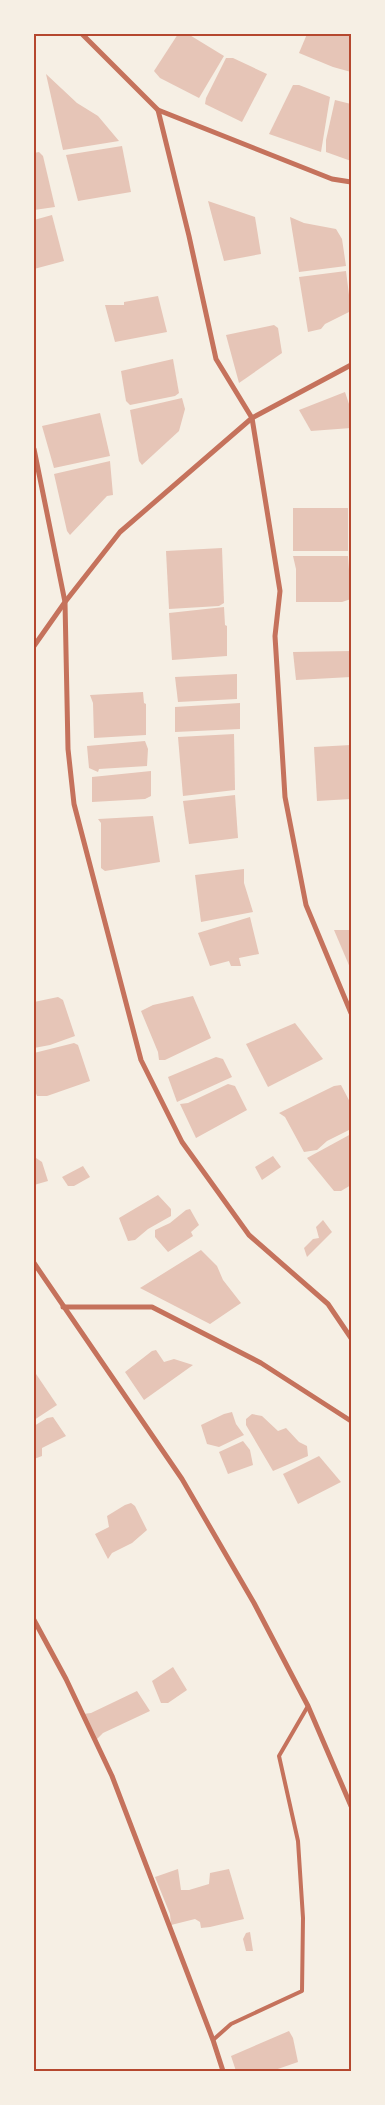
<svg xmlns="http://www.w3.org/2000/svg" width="385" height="2105" viewBox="0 0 385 2105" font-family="Helvetica,sans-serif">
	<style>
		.building { fill: #e6c5b7 }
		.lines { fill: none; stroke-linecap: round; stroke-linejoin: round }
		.service { stroke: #c5725c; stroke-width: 4 }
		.minor { stroke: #c5725c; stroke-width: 5 }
		.neatline { fill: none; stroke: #b5482f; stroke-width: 2 }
	</style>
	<rect width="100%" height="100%" fill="#f6efe4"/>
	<g class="building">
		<polygon points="178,34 188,34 224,56 199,98 160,78 154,71"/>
		<polygon points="307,34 351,34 351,72 333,67 299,53"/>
		<polygon points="226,58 233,58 267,74 242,122 205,104 206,98"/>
		<polygon points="46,74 77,103 98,116 119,141 63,150"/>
		<polygon points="293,85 299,85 330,97 321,152 269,134"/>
		<polygon points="335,100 351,104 351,161 326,152 326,140"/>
		<polygon points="122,146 131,192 78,201 66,155"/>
		<polygon points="39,152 43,156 55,207 34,210 34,153"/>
		<polygon points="208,201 255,217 261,254 224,261"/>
		<polygon points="52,215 64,261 34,269 34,220"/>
		<polygon points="290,217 304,223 336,229 342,239 346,266 299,272"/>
		<polygon points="346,271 351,311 325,324 321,329 308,332 299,277"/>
		<polygon points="158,296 167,332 115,342 105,305 124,305 124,302"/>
		<polygon points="274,325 278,328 282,353 239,383 226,335"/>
		<polygon points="173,359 179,393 175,396 130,405 126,401 121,371"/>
		<polygon points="345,392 351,410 351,428 311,431 299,410"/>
		<polygon points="182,398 185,409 179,431 142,465 139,461 130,410"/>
		<polygon points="100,413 110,456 54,468 42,426"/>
		<polygon points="110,461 113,495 107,496 70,535 67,531 54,474"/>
		<rect x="293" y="508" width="55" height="43"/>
		<polygon points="222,548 224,603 219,606 169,609 166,551"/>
		<polygon points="293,556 348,556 351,599 342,602 296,602 296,569"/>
		<polygon points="224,607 225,625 227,626 227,656 172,660 169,613"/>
		<polygon points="351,651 351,677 296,680 293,652"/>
		<polygon points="237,674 237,699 178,702 175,677"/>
		<polygon points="143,692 144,703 146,704 146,735 94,738 93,703 90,695"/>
		<polygon points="240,703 240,729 175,732 175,707"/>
		<polygon points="234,734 235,790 183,796 178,737"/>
		<polygon points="145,741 148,749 147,766 99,769 98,772 89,768 87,746"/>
		<polygon points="351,745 351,799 317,801 314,747"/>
		<polygon points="151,771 151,796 145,799 92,802 92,777"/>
		<polygon points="235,795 238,838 189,844 183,801"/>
		<polygon points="153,816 160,862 105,871 101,868 101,823 98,819"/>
		<polygon points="244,869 244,883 253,912 201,922 195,875"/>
		<polygon points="250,917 259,954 239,958 241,966 231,966 229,961 210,966 198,933"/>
		<polygon points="334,930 351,930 351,970"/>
		<polygon points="193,996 211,1038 165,1060 159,1060 158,1052 141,1011 153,1005"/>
		<polygon points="58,997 63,1000 75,1036 50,1045 34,1048 34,1002"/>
		<polygon points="295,1023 323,1059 268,1087 246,1044"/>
		<polygon points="74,1043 78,1045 90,1081 47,1096 37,1096 34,1088 34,1053"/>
		<polygon points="216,1057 223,1059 232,1077 177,1102 168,1077"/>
		<polygon points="228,1084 235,1086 247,1110 196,1138 180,1104 188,1103"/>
		<polygon points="341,1085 351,1104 351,1129 327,1141 317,1150 304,1152 285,1117 279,1113 334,1086"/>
		<polygon points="351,1134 351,1185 341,1191 334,1191 307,1158"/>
		<polygon points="34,1153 36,1158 42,1162 48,1181 34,1185"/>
		<polygon points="273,1156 281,1167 262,1180 255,1167"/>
		<polygon points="83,1166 90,1177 74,1186 68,1186 62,1177"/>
		<polygon points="158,1195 171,1209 171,1216 148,1229 135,1240 128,1241 119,1218"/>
		<polygon points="190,1209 199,1225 191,1232 193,1236 168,1252 155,1237 155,1230 170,1223 186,1210"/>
		<polygon points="323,1220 332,1232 307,1257 304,1248 313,1239 319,1238 316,1227"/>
		<polygon points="201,1250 217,1266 223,1280 241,1303 210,1324 140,1288"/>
		<polygon points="156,1350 164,1362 174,1359 193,1365 144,1400 125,1372 152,1351"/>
		<polygon points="34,1371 57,1405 34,1420"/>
		<polygon points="232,1412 236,1424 244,1435 219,1447 207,1444 201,1425 224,1414"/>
		<polygon points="252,1414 262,1416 278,1431 286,1428 299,1442 307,1446 308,1456 273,1471 246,1425 246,1419"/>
		<polygon points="53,1417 66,1436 42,1448 42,1456 34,1459 34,1426 47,1418"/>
		<polygon points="243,1441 250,1450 253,1465 228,1474 219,1452"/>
		<polygon points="319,1456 341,1482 298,1504 283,1474"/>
		<polygon points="131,1503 135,1506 147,1530 132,1543 112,1553 108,1559 95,1534 109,1527 107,1516 125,1505"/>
		<polygon points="173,1667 187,1690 168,1703 161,1703 152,1681"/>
		<polygon points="137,1691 150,1711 103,1733 96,1740 83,1714 91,1713"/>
		<polygon points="178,1869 181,1890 189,1890 209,1884 210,1873 229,1869 244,1919 210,1927 201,1928 200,1922 195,1919 171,1925 170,1914 155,1877"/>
		<polygon points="250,1932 253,1951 246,1951 243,1939 246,1933"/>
		<polygon points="289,2031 293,2038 298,2062 272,2071 236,2071 231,2056"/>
	</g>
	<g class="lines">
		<polyline class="service" points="213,2040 231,2024 302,1991 303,1918 298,1841 279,1756 308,1706"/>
		<g class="minor">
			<polyline points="82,34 158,110 189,236 216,359 252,418 280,591 275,636 285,797 306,905 351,1013"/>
			<polyline points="158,110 332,179 351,182"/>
			<polyline points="351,365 252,418 120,532 65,602 68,749 74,804 141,1060 182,1142 249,1235 328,1304 351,1338"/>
			<polyline points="34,449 65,602 34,646"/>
			<polyline points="34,1263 182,1479 254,1603 308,1706 351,1806"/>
			<polyline points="63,1307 152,1307 261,1363 351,1421"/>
			<polyline points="34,1620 66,1679 112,1776 213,2040 223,2071"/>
		</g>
	</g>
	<rect width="385" height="2105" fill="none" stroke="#f6efe4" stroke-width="70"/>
	<rect x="35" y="35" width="315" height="2035" class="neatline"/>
</svg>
